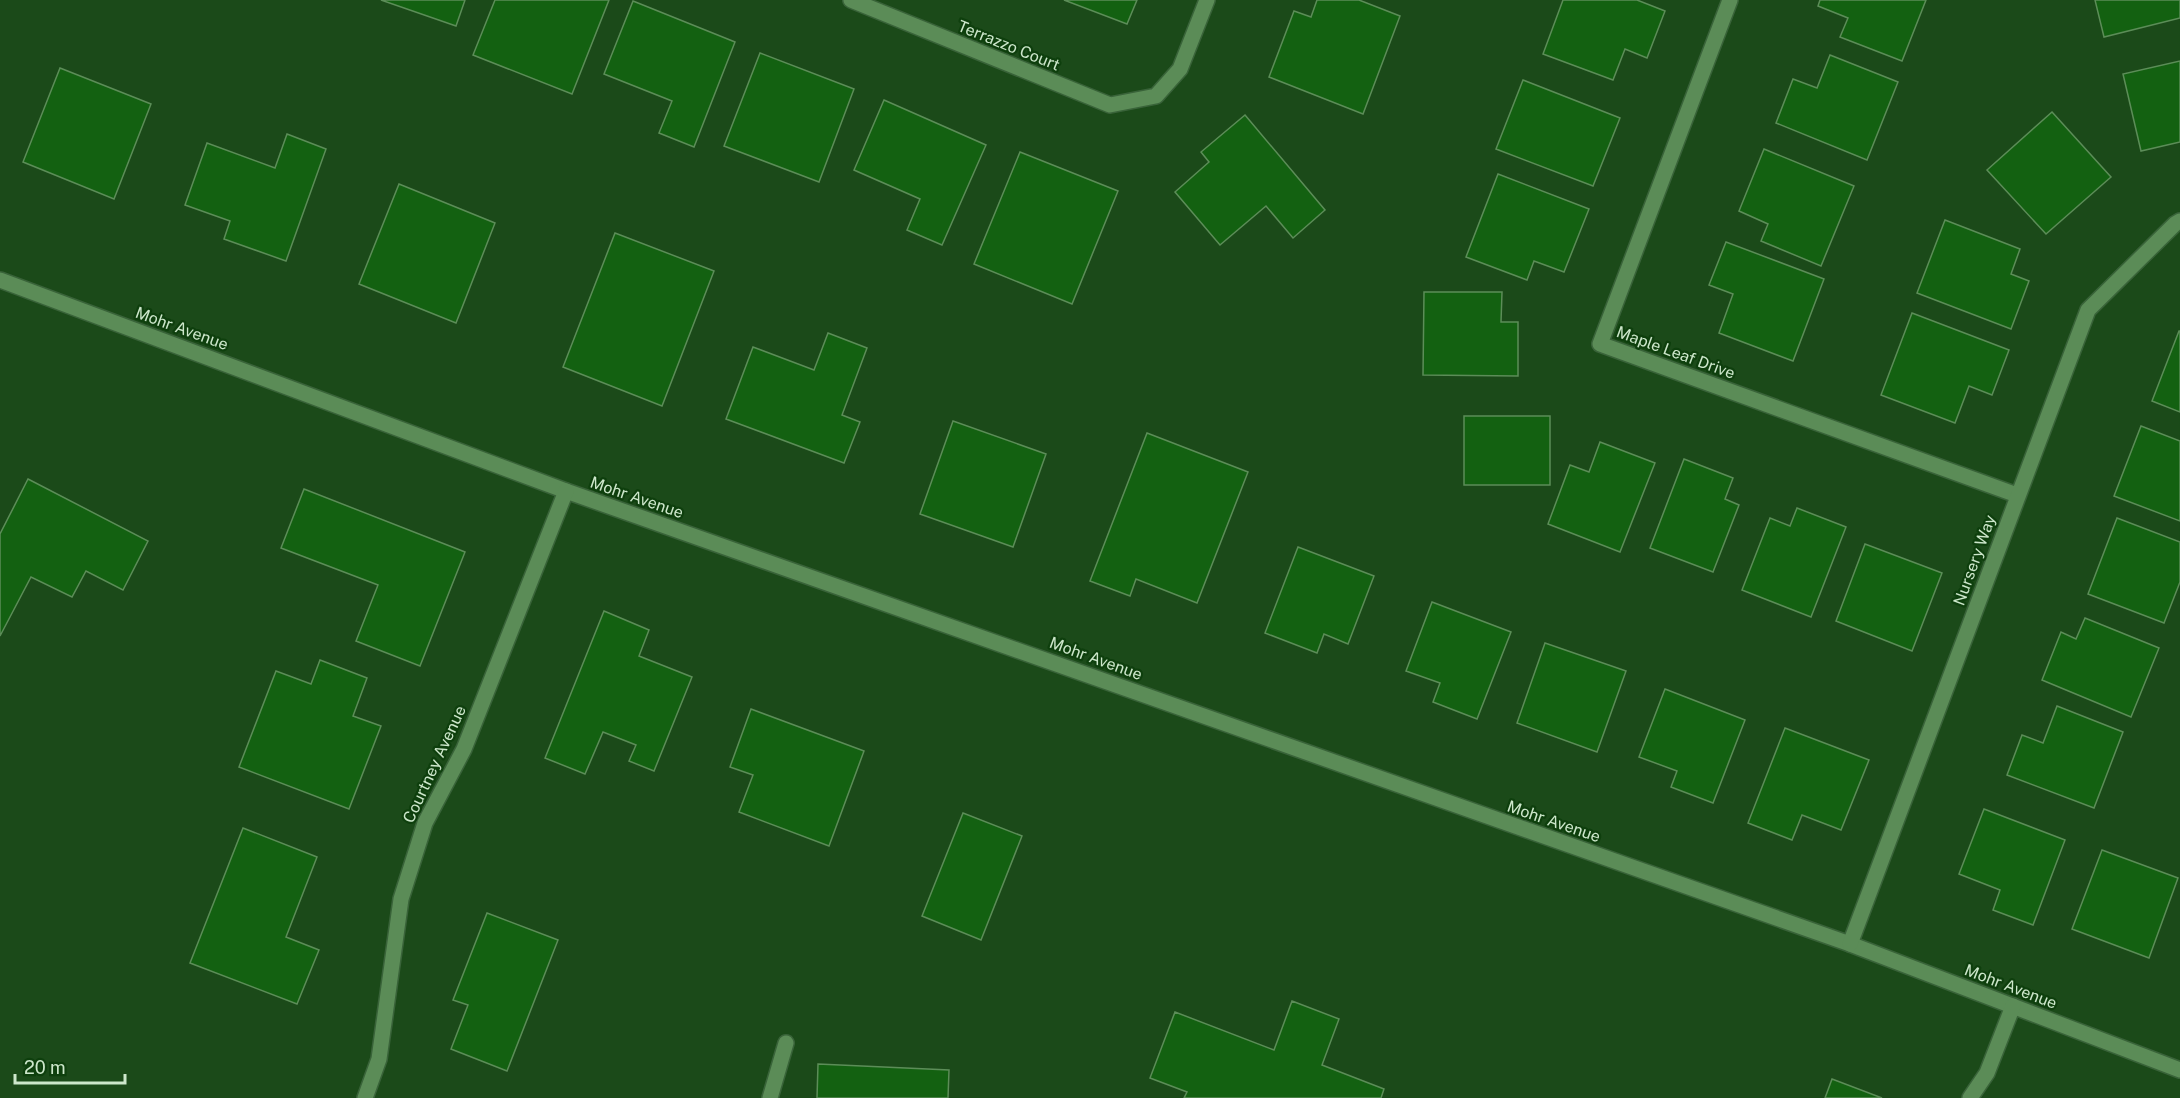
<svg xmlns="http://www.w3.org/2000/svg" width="2180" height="1098" viewBox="0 0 2180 1098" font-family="'Public Sans',sans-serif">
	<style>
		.building { fill: #136111; stroke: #5c8d58; stroke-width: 1.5 }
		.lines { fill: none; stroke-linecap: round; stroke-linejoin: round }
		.minor-casing { stroke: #396339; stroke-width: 18 }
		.minor { stroke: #5b8c57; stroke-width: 15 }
		.labels { text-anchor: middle; stroke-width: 4.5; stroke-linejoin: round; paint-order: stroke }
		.street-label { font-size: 16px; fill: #cde7cb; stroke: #0e3f0d }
	</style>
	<rect width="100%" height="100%" fill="#1b4a19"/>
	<g class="building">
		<polygon points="381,0 465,0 456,26"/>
		<polygon points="495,0 609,0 572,94 473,55"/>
		<polygon points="1064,0 1137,0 1127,24"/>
		<polygon points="1317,0 1359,0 1400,16 1363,114 1269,77 1294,11 1311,17"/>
		<polygon points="1563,0 1637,0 1665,11 1647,58 1625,49 1613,80 1543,54"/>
		<polygon points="1820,0 1926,0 1902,61 1840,37 1848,18 1818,6"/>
		<polygon points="2095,0 2180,0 2180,18 2104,37"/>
		<polygon points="633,1 735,42 694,147 659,133 672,101 604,74"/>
		<polygon points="760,53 854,89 819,182 724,146"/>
		<polygon points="1830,55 1898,82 1867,160 1776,123 1793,79 1817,88"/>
		<polygon points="2180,61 2180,142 2141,151 2123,74"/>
		<polygon points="60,68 151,104 114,199 23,162"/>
		<polygon points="1523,80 1620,118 1593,186 1496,149"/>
		<polygon points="884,100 986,145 942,245 907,230 920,199 854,170"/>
		<polygon points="2052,112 2111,177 2046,234 1987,170"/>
		<polygon points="1245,115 1325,210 1293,238 1266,206 1220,245 1175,192 1209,162 1201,152"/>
		<polygon points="287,134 326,149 286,261 224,239 230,221 185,205 207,143 275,168"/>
		<polygon points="1764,149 1854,186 1821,266 1761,241 1768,224 1739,211"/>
		<polygon points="1020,152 1118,191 1072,304 974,264"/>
		<polygon points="1498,174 1589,209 1564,272 1534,261 1527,280 1466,257"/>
		<polygon points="399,184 495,223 456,323 359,284"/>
		<polygon points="1945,220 2020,249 2011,274 2029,281 2011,329 1917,293"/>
		<polygon points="615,233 714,271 662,406 563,367"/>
		<polygon points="1726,242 1824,279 1793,361 1719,333 1733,294 1709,285"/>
		<polygon points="1424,292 1502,292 1501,322 1518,322 1518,376 1423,375"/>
		<polygon points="1912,313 2009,350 1992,395 1969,386 1955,423 1881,395"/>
		<polygon points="2179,331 2180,331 2180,412 2152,401"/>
		<polygon points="828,333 867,348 842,415 860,422 844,463 726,419 753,347 814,370"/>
		<rect x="1464" y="416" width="86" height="69"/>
		<polygon points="953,421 1046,454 1013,547 920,514"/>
		<polygon points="2141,426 2180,441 2180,521 2114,496"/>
		<polygon points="1147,433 1248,472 1197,603 1136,579 1130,596 1090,581"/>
		<polygon points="1600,442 1655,463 1620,552 1548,524 1570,465 1589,472"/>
		<polygon points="1684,459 1733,478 1725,499 1739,505 1713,572 1650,548"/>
		<polygon points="28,479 148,541 123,590 86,571 72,597 31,577 0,636 0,534"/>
		<polygon points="304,489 465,552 420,666 356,641 378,585 281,548"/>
		<polygon points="1797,508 1846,527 1811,617 1742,590 1770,518 1790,526"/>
		<polygon points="2117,518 2180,542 2180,582 2164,623 2088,594"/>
		<polygon points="1865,544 1942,573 1912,651 1836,621"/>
		<polygon points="1298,547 1374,576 1348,644 1324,634 1317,653 1265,633"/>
		<polygon points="1432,602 1511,632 1477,719 1433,702 1440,683 1406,671"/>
		<polygon points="604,611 649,630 639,656 692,677 654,771 629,761 636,745 603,732 585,774 545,758"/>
		<polygon points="2085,618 2159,648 2131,717 2042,680 2061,632 2076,639"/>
		<polygon points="1545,643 1626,671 1597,752 1517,723"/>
		<polygon points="320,660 367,678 353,716 381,726 349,809 239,767 276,671 311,684"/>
		<polygon points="1665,689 1745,720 1713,803 1671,787 1677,771 1639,757"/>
		<polygon points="2057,706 2123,732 2094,808 2007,775 2022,735 2043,743"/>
		<polygon points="751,709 864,751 829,846 739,812 753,775 730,767"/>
		<polygon points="1785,728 1869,760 1841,830 1802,815 1792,840 1748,823"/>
		<polygon points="1984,809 2065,840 2033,925 1993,910 2000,890 1959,874"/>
		<polygon points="963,813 1022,836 981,940 922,916"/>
		<polygon points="243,828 317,857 286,937 319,950 297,1004 190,963"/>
		<polygon points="2102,850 2178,878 2149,958 2072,929"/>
		<polygon points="487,913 558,940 507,1071 451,1049 468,1005 453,1000"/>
		<polygon points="1292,1001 1339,1019 1322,1065 1384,1089 1381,1098 1184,1098 1187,1092 1150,1078 1175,1012 1274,1050"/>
		<polygon points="818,1064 949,1070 948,1098 817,1098"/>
		<polygon points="1832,1079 1882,1098 1825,1098"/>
	</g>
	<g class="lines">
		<defs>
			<g id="minor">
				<polyline points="851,0 1110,105 1156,96 1180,69 1207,0"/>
				<polyline points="1730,0 1600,344 2017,495"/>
				<polyline points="0,280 566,491 1850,944 2180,1070"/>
				<polyline points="1850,944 2088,310 2175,224 2180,221"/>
				<polyline points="365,1098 379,1059 401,899 425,823 464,749 566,491"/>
				<polyline points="770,1098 786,1043"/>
				<polyline points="1970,1098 1987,1073 2013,1006"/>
			</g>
		</defs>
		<use href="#minor" class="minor-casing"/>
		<use href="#minor" class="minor"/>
	</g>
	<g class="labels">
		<g class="street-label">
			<text transform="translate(1009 45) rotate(22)" y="6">Terrazzo Court</text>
			<text transform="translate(182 328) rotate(20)" y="6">Mohr Avenue</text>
			<text transform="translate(1676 352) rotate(20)" y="6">Maple Leaf Drive</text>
			<text transform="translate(637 497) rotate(19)" y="6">Mohr Avenue</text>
			<text transform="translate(1974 560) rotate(-70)" y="6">Nursery Way</text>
			<text transform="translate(1096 658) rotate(20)" y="6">Mohr Avenue</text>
			<text transform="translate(434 764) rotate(-65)" y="6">Courtney Avenue</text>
			<text transform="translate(1554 821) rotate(19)" y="6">Mohr Avenue</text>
			<text transform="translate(2011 986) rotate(21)" y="6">Mohr Avenue</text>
		</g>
	</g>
	<path d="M15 1074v9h110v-9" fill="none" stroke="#cde7cb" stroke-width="3"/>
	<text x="24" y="1074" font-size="18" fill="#cde7cb" stroke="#0e3f0d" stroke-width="4.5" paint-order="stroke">20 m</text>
</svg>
